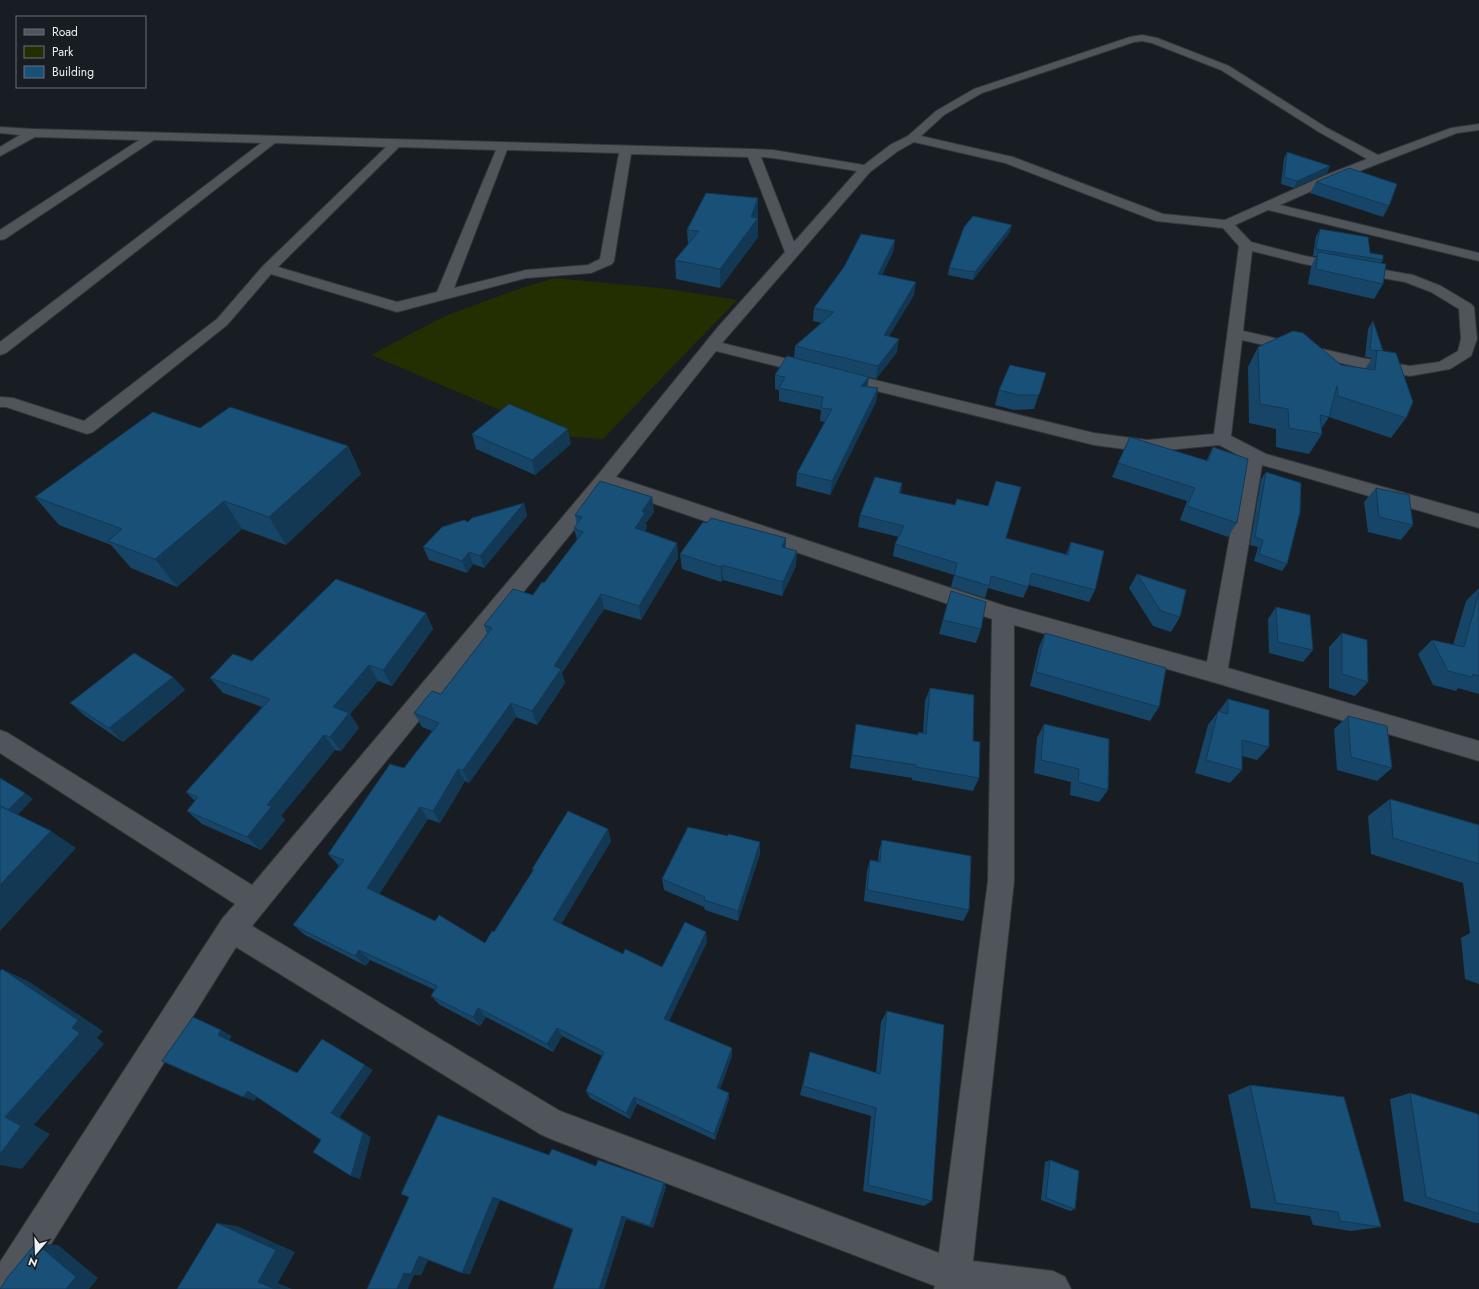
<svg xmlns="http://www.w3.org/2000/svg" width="1479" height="1289" viewBox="0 0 1479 1289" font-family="Jost,sans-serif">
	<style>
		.green { fill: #232f01 }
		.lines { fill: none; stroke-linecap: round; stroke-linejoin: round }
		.street-casing { stroke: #323639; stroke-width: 2 }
		.street { fill: #4f555b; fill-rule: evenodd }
		.wall { fill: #164567 }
		.shaded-wall { fill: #123854 }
		.building { fill: #195078; stroke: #123854 }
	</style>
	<rect width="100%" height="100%" fill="#171d22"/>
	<polygon class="green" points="555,278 668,289 737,300 603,439 561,436 371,355 445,316 521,288"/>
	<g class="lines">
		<defs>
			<path id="street" d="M1142,35L1157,38L1229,66L1327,128L1378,155L1451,128L1479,124V130L1457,133L1334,181L1280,205L1479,253V261L1268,210L1235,225L1251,242L1305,256L1413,275L1441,286L1471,304L1474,307L1477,339L1471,356L1450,369L1410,376L1362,368L1242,340L1231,436L1266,454L1479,514V528L1262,465L1228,668L1479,741V761L1216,683L1014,625V881L973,1261L1053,1271L1065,1277L1071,1289H934L935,1286L551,1139L540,1134L236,947L23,1289H0V1262L222,919L235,904L0,753V730L8,733L252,885L597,476L718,327L785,252L748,157L631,154L614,261L612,264L591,273L526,278L397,312L271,274L227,325L93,432L87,434L6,407H0V397L13,398L84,421L217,319L263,266L386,147L275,143L6,353L0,355V342L261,143L154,140L5,239L0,240V230L139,140L35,137L0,156V147L20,135L0,133V127L33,129L753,149L773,150L864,165L890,145L908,136L936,111L974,89L1130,37ZM1142,41L1152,43L1221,70L1319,132L1367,159L1326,175L1225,220L1163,214L1013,157L921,136L944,115L982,93L1134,42ZM914,142L1005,163L1156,221L1223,228L1239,246L1214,434L1147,440L1094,433L722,343L870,172L898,151ZM399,147L496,150L437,292L397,302L278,267ZM507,150L619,153L600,259L588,265L526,270L454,288ZM761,157L773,158L857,171L794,242ZM1252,251L1304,264L1405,282L1431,292L1459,309L1461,339L1458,351L1439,362L1410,366L1362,358L1243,331ZM716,351L1094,445L1147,452L1219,445L1244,458L1207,662L1005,606L616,477ZM608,488L992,619L988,881L939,1253L560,1111L252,926Z"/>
		</defs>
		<use href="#street" class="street-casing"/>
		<use href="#street" class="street"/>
	</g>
	<g class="wall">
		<polygon points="1287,152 1330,166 1327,173 1294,188 1281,184 1284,158"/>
		<polygon points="1316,182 1389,206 1383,217 1310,193"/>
		<polygon points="758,198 758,216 757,218 758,237 720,288 676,279 675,260 688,245 687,230"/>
		<polygon points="1320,229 1383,260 1381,263 1383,284 1374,299 1308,284 1311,267 1316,256 1313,256 1316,236"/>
		<polygon points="1010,232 973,280 948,275 949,268"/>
		<polygon points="895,240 893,252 882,275 914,295 889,336 897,352 876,379 868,377 867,387 878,388 876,402 830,495 796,486 797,473 825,422 820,421 821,410 779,401 779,390 775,389 775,375 794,358 795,346 822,323 813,321 814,308"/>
		<polygon points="1373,321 1406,418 1391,438 1329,417 1321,429 1322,434 1309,454 1276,447 1276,429 1249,423 1248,367 1258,347 1341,365 1365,369 1372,358 1365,357 1368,329"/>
		<polygon points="1041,388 1034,409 1014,410 995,405 999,390"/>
		<polygon points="200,428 348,446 361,474 286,545 242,529 177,587 131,568 111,545 59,525 35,497"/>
		<polygon points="472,434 571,444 535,475 476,449"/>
		<polygon points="1130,437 1206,461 1213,447 1237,523 1228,537 1180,520 1187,501 1112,477"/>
		<polygon points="1266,472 1287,564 1282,571 1254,561 1258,547 1250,545 1261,479"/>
		<polygon points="902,483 901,493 1006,538 1066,554 1071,542 1095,590 1089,602 1029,585 1023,598 988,588 985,598 951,587 954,575 893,556 895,544 899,537 858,527 860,515"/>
		<polygon points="1376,488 1413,525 1401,540 1368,532 1364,502"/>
		<polygon points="652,497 654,512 646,523 647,528 645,531 677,543 678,558 641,620 604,609 562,673 565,683 537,725 516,717 469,783 465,781 440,823 428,819 379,894 435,921 485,943 494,932 533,871 532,869 608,829 611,841 561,924 623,954 662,967 707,942 669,1021 732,1048 732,1056 720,1089 729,1093 729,1099 715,1140 637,1104 630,1119 590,1098 586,1091 602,1056 562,1036 553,1052 486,1017 480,1026 440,1005 431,996 435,990 370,960 366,966 305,935 293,925 339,866 328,854 404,768 432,731 422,727 414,713 441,694 487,634 484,625 533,595 544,583 577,540 574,528 577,525 575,515"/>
		<polygon points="524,503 527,516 484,568 473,564 467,573 429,560 423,547"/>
		<polygon points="707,523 786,538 785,548 796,566 782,596 723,580 721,582 682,569 680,554"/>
		<polygon points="1137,574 1180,617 1171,632 1153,626 1129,588"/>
		<polygon points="1479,588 1479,694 1458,688 1456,691 1433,685 1418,654 1432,640 1453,645 1466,601"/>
		<polygon points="951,591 981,629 976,643 939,634"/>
		<polygon points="1276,607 1313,650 1303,662 1269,653 1268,619"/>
		<polygon points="426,613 433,629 392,686 378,681 350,714 359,728 341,751 335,750 281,816 285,820 261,850 202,824 187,811 195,801 186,792 262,707 223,693 210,678 252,661"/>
		<polygon points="1045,633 1159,707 1150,721 1030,686 1039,647"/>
		<polygon points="1342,633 1368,682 1355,696 1329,688 1329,647"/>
		<polygon points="173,677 185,690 123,742 85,716 70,703"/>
		<polygon points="930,688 973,741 979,778 973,791 912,780 912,778 850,768 854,737 856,724 918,735 918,732 923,733 925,701"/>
		<polygon points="1228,699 1269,747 1257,760 1242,756 1242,770 1230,783 1195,773 1208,725"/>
		<polygon points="1348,716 1392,768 1377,781 1337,770 1334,729"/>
		<polygon points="1044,724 1108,790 1099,802 1070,795 1071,782 1034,773 1037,738"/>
		<polygon points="1390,799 1479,825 1479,984 1465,979 1461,938 1470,933 1463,883 1371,854 1368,816"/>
		<polygon points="882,840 969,910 963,921 864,901 867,871 870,860 878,861 879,851"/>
		<polygon points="760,842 760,854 738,921 705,910 704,907 664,890 662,879"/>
		<polygon points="887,1011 932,1201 924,1206 863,1191 871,1116 800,1095 810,1052 876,1073 881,1022"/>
		<polygon points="1250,1085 1381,1227 1351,1231 1313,1225 1310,1216 1251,1208 1228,1095"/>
		<polygon points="1410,1093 1479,1117 1479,1223 1475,1223 1404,1201 1390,1099"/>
		<polygon points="549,1155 596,1166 664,1183 666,1187 653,1228 626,1219 604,1289 553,1289 573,1230 500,1200 470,1274 462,1273 428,1260 421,1275 414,1275 367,1289"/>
		<polygon points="1050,1160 1075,1209 1070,1211 1041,1200 1045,1162"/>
	</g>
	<g class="shaded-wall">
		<polygon points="1330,166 1327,173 1294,188 1297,181"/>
		<polygon points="758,198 758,216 757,219 758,218 758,237 720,288 720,269 751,217"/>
		<polygon points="1012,225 1010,232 973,280 975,272"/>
		<polygon points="895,240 893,252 877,286 878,274"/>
		<polygon points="916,282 914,295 882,348 884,335"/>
		<polygon points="899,339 897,352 876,379 878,366"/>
		<polygon points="869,377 867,390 861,386"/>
		<polygon points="878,388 876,402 830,495 832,481"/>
		<polygon points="568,429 571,444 535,475 532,460"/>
		<polygon points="348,446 361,474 286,545 269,517"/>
		<polygon points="902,483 900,495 899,493"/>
		<polygon points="652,497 654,512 646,523 647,528 637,543 635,528 642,511"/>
		<polygon points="224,501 242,529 177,587 155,559"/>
		<polygon points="524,503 527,516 484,568 480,556"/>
		<polygon points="786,538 785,553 782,547"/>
		<polygon points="677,543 678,558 641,620 639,606"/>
		<polygon points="797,551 796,566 782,596 783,582"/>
		<polygon points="469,552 473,564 467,573 462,561"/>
		<polygon points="722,565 723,580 721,582 721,567"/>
		<polygon points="601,594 604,609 562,673 565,683 537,725 532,711 554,666"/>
		<polygon points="426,613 433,629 392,686 383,670"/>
		<polygon points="369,665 378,681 350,714 359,728 341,751 330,737 333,707"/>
		<polygon points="173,677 185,690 123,742 109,728"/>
		<polygon points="511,703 516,717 469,783 463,770"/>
		<polygon points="324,735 335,750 281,816 285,820 261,850 247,837 267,805"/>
		<polygon points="458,769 465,781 440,823 433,811"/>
		<polygon points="25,793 33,799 9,824 0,818"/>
		<polygon points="420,807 428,819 376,899 367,888"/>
		<polygon points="608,829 611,841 558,930 553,920"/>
		<polygon points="51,831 76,848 0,931 0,885"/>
		<polygon points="760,842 760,854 738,921 738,911"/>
		<polygon points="706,932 707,942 666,1027 664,1019"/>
		<polygon points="359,950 370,960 366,966 355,956"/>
		<polygon points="2,969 28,981 103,1031 97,1038 104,1044 34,1125 50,1134 22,1169 0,1165 0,1154 5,1117 72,1028"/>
		<polygon points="478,1008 486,1017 480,1026 473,1017"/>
		<polygon points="557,1028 562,1036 553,1052 547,1044"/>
		<polygon points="221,1030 232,1036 229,1041 218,1035"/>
		<polygon points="732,1048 732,1056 718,1095 717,1088"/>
		<polygon points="365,1065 373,1070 340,1117 371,1137 360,1179 351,1176 331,1113"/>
		<polygon points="248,1091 258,1096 254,1101 243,1097"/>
		<polygon points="729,1093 729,1099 715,1140 714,1134"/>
		<polygon points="634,1097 637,1104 630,1119 626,1113"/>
		<polygon points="664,1183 666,1187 653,1228 650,1226"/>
		<polygon points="493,1197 500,1200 470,1274 462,1273"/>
		<polygon points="622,1216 626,1219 604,1289 599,1289"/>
		<polygon points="217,1223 237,1226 295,1252 278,1283 292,1289 275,1289 258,1282"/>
		<polygon points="36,1243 58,1245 98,1278 89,1289 66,1289"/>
		<polygon points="419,1256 429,1258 421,1275 414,1275 408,1289 397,1289 404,1273"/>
	</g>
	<g class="building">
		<polygon points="1287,152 1330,166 1297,181 1284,177"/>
		<polygon points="1349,168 1397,184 1389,206 1316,182"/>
		<polygon points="706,193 758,198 751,217 758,218 720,269 675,260 699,231 687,230"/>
		<polygon points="973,216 1012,225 975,272 949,268 964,227"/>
		<polygon points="1320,229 1368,237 1370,253 1383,255 1383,260 1316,249"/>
		<polygon points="861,234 895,240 878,274 916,282 884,335 899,339 878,366 795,346 834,312 814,308 844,267"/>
		<polygon points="1318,252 1386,264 1383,284 1316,269"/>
		<polygon points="1373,321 1383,351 1370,350"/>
		<polygon points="1293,331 1303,333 1341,365 1375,370 1377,350 1396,353 1413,402 1406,418 1338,396 1337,386 1329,417 1320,415 1322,434 1289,428 1288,409 1260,404 1258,347"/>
		<polygon points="787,356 869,377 861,386 878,388 832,481 797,473 832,409 821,408 823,397 779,388 785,377 775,375"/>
		<polygon points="1010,365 1046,373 1039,395 1018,395 999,390"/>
		<polygon points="509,404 568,429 532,460 472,434"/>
		<polygon points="230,407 348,446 269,517 224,501 155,559 108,541 122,529 35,497 153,412 200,428"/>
		<polygon points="1130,437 1208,461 1213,447 1248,459 1237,523 1187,506 1195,488 1118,463"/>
		<polygon points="1266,472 1301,483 1300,512 1287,564 1259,554 1263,540 1255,537"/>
		<polygon points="875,477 902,483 899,493 955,505 957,499 988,506 996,481 1021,487 1006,538 1068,555 1071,542 1104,551 1095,590 1032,573 1028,587 991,576 989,586 954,575 957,563 895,544 904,526 860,515"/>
		<polygon points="600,481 652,497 642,511 645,513 635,528 677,543 639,606 601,594 554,666 561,669 532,711 511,703 463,770 458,769 433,811 420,807 367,888 435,921 439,915 485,943 492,931 494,932 534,869 532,869 568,811 608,829 553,920 623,954 625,949 662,967 685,922 706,932 664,1019 732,1048 717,1088 729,1093 714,1134 634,1097 626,1113 586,1091 604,1052 557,1028 547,1044 478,1008 473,1017 431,996 437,986 359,950 355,956 293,925 344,860 328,854 390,764 404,768 439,723 414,713 432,691 441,694 492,628 484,625 513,589 533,595 542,582 544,583 583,532 574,528 582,517 575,515"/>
		<polygon points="1376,488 1409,495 1413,525 1379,517"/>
		<polygon points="524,503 480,556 469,552 462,561 423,547 442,527 464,520 468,522 472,518"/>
		<polygon points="711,518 786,538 782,547 797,551 783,582 722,565 721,567 680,554 703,522 707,523"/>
		<polygon points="1137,574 1186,590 1180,617 1161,611"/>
		<polygon points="336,579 426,613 383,670 369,665 333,707 349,713 330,737 324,735 267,805 272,806 247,837 187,811 198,797 186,792 270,699 210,678 233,654 252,661"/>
		<polygon points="951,591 986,602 981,629 943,620"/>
		<polygon points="1479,592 1479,676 1473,674 1472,677 1448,671 1432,640 1464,647"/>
		<polygon points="1276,607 1310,615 1313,650 1278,642"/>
		<polygon points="1045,633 1166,668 1159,707 1036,672"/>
		<polygon points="1342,633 1367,640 1368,682 1342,674"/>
		<polygon points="134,653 173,677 109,728 70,703"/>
		<polygon points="930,688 974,695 973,741 980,742 979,778 916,767 916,765 852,755 856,724 918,735 918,732 926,734"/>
		<polygon points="1228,699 1269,710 1269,747 1242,740 1242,770 1206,760 1218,711 1228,714"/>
		<polygon points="1348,716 1387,726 1392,768 1351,757"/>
		<polygon points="1044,724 1109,739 1108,790 1078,782 1079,769 1041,760"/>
		<polygon points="0,778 25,793 8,810 0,806 0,807"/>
		<polygon points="1390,799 1479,825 1479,864 1393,838"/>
		<polygon points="0,806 51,831 0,885"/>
		<polygon points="688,827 728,836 728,834 760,842 738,911 704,900 705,897 662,879"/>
		<polygon points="882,840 971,856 969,910 867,890 870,860 880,862"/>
		<polygon points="2,969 78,1020 72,1028 80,1033 5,1117 21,1126 0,1154 0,971"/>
		<polygon points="887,1011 944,1025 932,1201 868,1185 876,1108 803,1086 810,1052 880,1074"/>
		<polygon points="193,1017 221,1030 218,1035 297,1073 322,1039 365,1065 331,1113 363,1133 351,1176 313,1152 321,1140 248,1091 243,1097 162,1061"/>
		<polygon points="1250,1085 1344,1097 1381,1227 1340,1221 1338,1212 1276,1203"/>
		<polygon points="1410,1093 1478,1114 1479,1117 1479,1214 1426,1197"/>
		<polygon points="438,1115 549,1155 552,1149 596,1166 598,1160 664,1183 650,1226 622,1216 599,1289 553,1289 573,1229 493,1197 462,1273 419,1256 411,1274 404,1273 397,1289 367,1289 409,1197 401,1194"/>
		<polygon points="1050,1160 1079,1171 1075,1209 1046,1198"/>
		<polygon points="217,1223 276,1250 258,1282 275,1289 177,1289"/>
		<polygon points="36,1243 76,1277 66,1289 0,1289 7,1278"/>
	</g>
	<rect x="16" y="16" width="130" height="72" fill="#171d22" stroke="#6c7176"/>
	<rect x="24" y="29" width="20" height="6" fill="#4f555b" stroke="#6c7176"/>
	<text x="52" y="36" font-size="12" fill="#ecf0f3">Road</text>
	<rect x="24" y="46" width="20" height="12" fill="#232f01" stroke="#6c7176"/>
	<text x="52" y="56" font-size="12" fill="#ecf0f3">Park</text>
	<rect x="24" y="66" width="20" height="12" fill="#195078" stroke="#6c7176"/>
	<text x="52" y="76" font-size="12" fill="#ecf0f3">Building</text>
	<g transform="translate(36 1253) rotate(199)" stroke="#171d22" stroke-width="3" paint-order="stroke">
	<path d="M0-3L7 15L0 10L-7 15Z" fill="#ecf0f3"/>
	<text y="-6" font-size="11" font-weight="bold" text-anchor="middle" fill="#ecf0f3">N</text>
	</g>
</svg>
